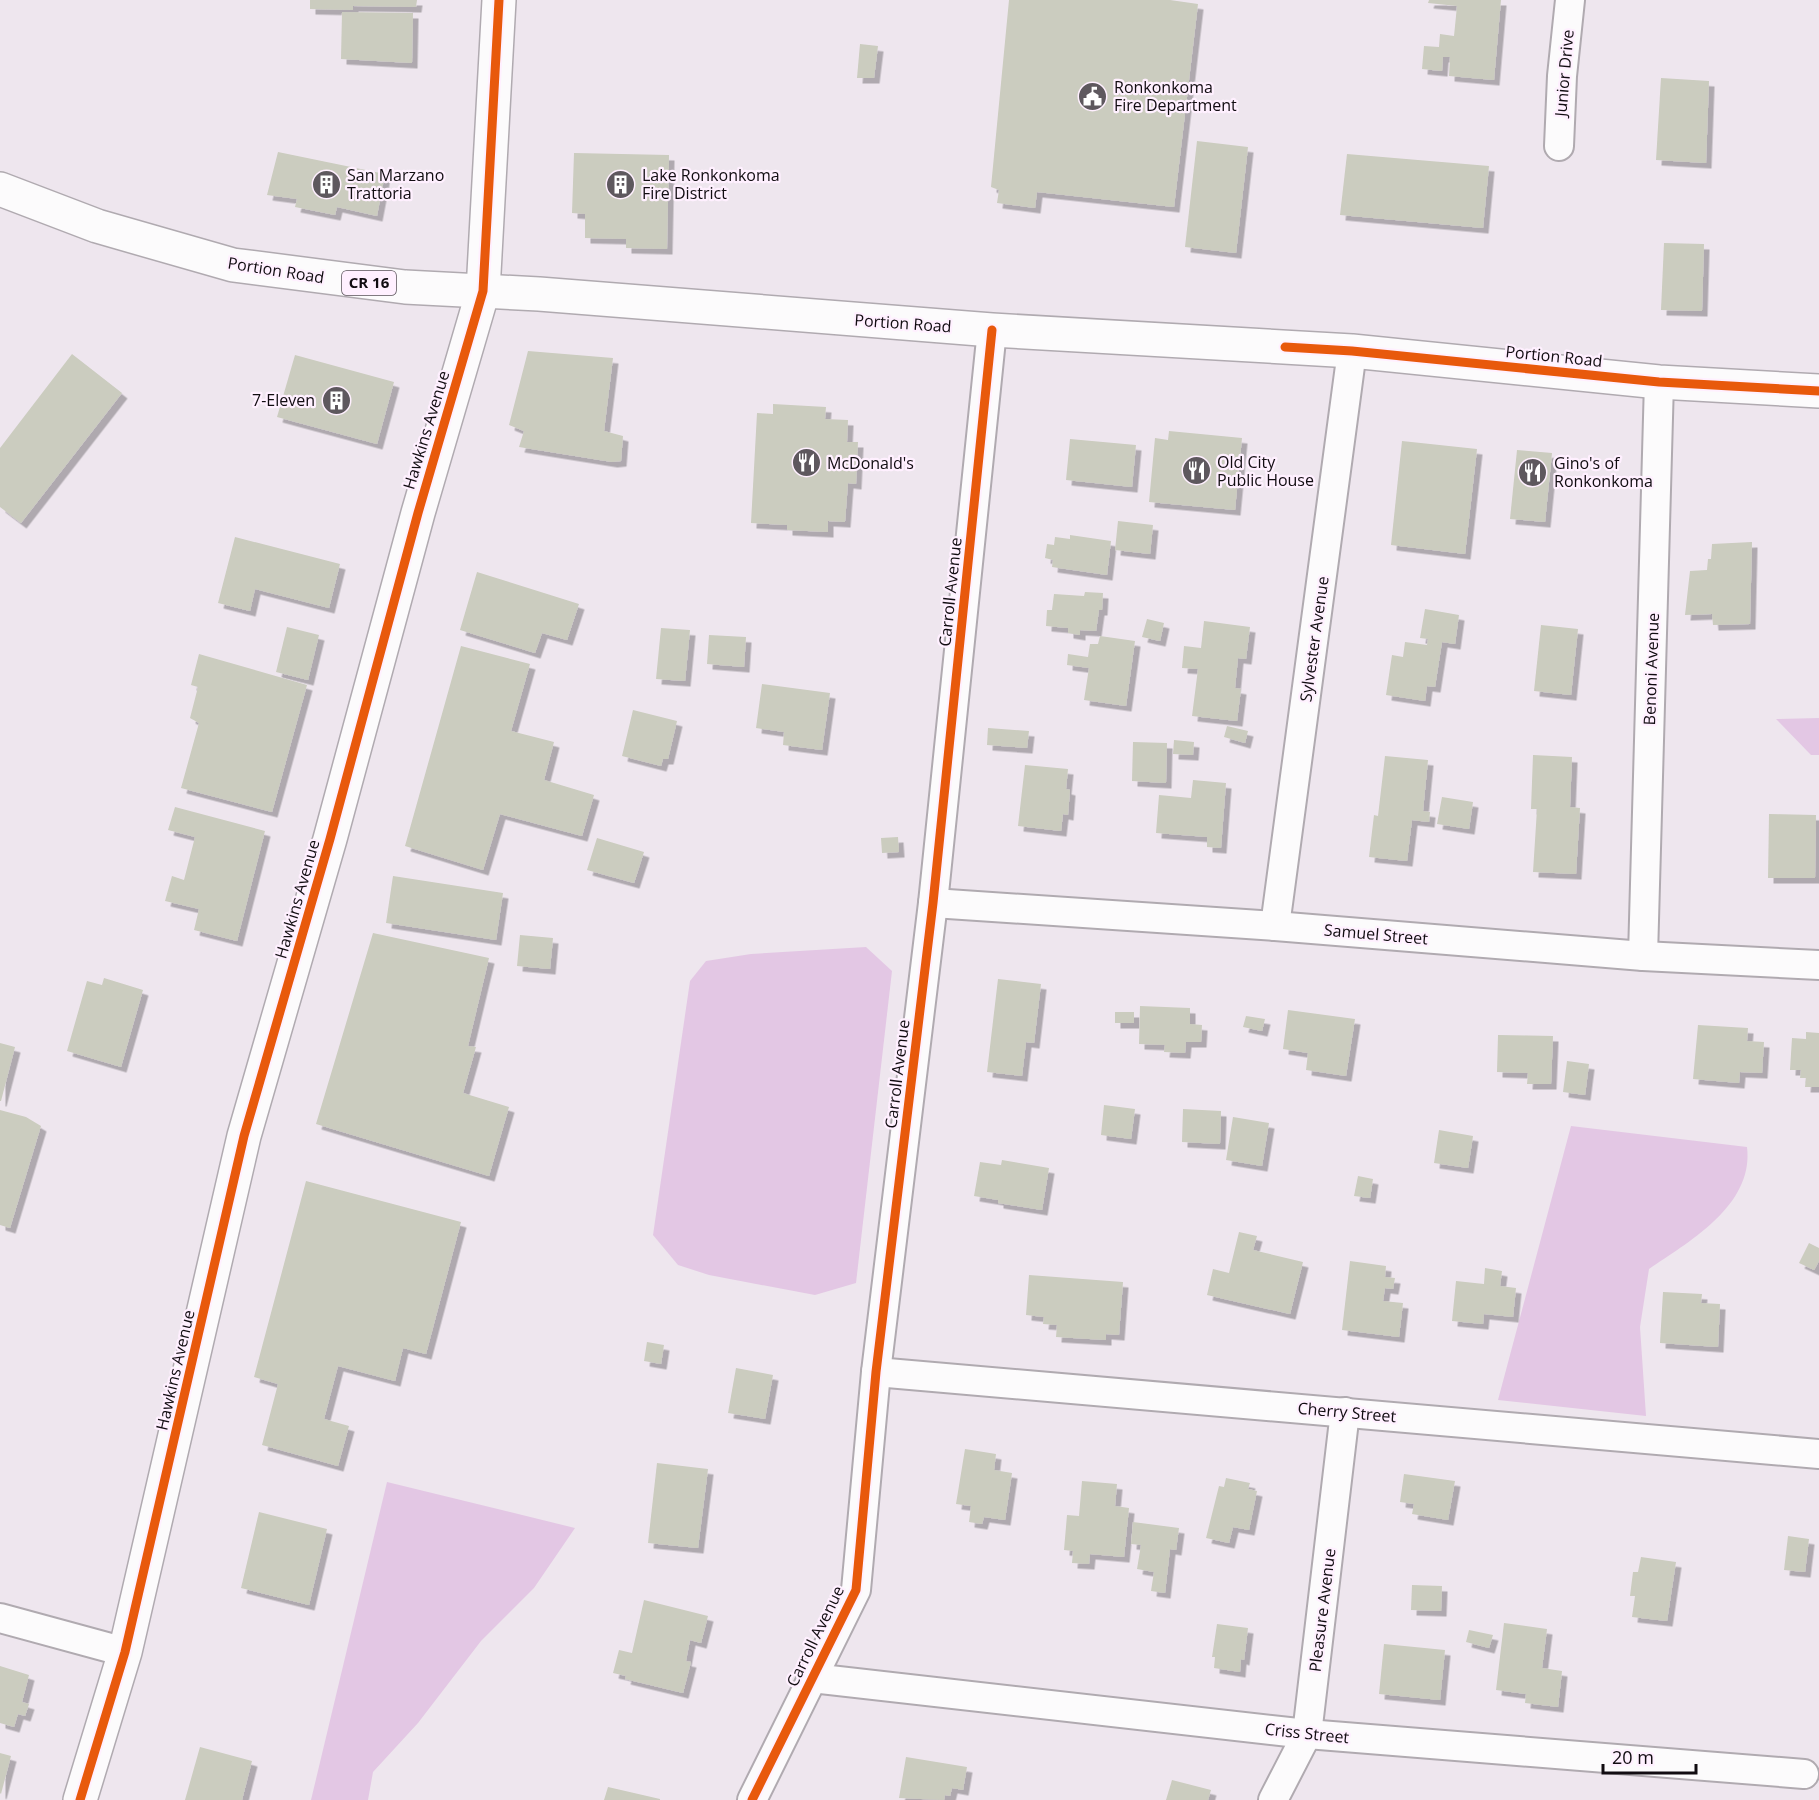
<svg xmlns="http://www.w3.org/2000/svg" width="1819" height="1800" viewBox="0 0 1819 1800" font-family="'Open Sans',sans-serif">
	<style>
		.green { fill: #e3c7e4 }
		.building { fill: #cbccbf; filter: url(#shadow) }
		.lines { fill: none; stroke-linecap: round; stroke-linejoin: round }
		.minor-casing { stroke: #b0aab0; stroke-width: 32 }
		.tertiary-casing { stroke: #b0aab0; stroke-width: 36 }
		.primary-casing { stroke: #b0aab0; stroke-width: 36 }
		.minor { stroke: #fcfbfc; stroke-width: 28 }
		.tertiary { stroke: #fcfbfc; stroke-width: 33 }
		.primary { stroke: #fcfbfc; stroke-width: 33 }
		.cycleway-casing { stroke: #fff0ff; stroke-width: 13 }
		.cycleway { stroke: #e8590c; stroke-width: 9 }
		.labels { text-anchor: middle; stroke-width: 4.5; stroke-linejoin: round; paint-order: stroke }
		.shield { fill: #fff0ff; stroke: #585058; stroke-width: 1.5 }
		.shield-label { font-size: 15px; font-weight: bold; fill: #110c11 }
		.street-label { font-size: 16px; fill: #110c11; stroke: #fff0ff }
		.poi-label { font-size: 16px; fill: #110c11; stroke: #fff0ff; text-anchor: start }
	</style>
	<defs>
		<filter id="shadow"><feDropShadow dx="5.5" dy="5.5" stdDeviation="0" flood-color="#0004"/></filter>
	</defs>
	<rect width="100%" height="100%" fill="#eee6ee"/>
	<g class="green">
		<polygon points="1819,718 1819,755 1811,755 1776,719"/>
		<polygon points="866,947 892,971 856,1283 815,1295 709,1275 678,1265 653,1235 690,981 706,961 751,954"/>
		<path d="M1571,1126L1747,1147C1754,1205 1690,1241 1649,1269L1640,1327L1646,1416L1498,1400Z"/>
		<polygon points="387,1482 575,1528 534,1588 481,1641 418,1723 373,1772 368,1800 311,1800"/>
	</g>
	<g class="building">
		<polygon points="310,0 417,0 416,7 353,6 353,10 310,9"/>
		<polygon points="1009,0 1170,0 1198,4 1174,207 1037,192 1035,208 997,203 999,190 991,187"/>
		<polygon points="1429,0 1501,0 1494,80 1449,76 1450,57 1443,57 1442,71 1422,69 1424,46 1439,47 1440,34 1454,36 1457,6 1428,3"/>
		<polygon points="342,12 413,13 412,63 341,59"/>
		<polygon points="860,44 878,46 874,78 857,78"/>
		<polygon points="1661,78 1709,81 1706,163 1656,160"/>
		<polygon points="1197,141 1248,147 1236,253 1185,247"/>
		<polygon points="278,152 385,174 377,216 337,207 335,215 295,207 297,199 267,195"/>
		<polygon points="574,153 669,155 667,249 626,248 626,239 585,238 585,214 572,213"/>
		<polygon points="1347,154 1489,166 1483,228 1340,215"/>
		<polygon points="1664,243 1704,244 1702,311 1661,310"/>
		<polygon points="528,351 613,358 604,431 623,436 621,461 612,462 519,447 524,431 509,425"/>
		<polygon points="72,354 122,393 21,523 0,507 0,448"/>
		<polygon points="295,355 394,382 377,444 277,417"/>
		<polygon points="773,404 826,407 825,419 848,420 847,442 858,442 856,484 848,483 845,522 828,521 828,532 787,530 787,525 751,523 757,413 773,414"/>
		<polygon points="1169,431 1242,438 1235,510 1149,502 1155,438 1168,440"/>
		<polygon points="1070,439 1136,445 1132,487 1066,480"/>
		<polygon points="1402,441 1477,449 1465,554 1391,545"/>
		<polygon points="1517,450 1552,453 1545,522 1510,519"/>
		<polygon points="1118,521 1153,525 1150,554 1115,550"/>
		<polygon points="1070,535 1111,541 1107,575 1052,567 1053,560 1045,558 1047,544 1054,545 1055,537 1070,539"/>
		<polygon points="235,537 340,564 329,608 255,589 250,611 218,603"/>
		<polygon points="1752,542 1750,624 1713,625 1712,614 1685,615 1690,571 1707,570 1708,559 1711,559 1712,544"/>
		<polygon points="477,572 579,604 567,640 542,633 535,653 460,630"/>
		<polygon points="1085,592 1103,593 1102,610 1099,610 1096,631 1080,630 1080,635 1068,633 1068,628 1046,626 1047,610 1052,610 1054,594 1084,596"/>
		<polygon points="1425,609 1459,615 1455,644 1442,642 1435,687 1427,686 1425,701 1386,695 1392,655 1403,657 1405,642 1427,645 1428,639 1420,638"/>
		<polygon points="1147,619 1164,623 1160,641 1142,637"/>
		<polygon points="1204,621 1250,627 1246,659 1238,658 1235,688 1241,689 1237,721 1192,716 1198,669 1182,668 1184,646 1201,648"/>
		<polygon points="1541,625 1578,629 1571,695 1534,691"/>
		<polygon points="287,627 319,635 308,680 276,672"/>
		<polygon points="661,628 690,630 685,681 656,679"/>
		<polygon points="709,635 746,637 744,667 707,664"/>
		<polygon points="1100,636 1135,641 1126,706 1084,700 1089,668 1067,665 1068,654 1088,657 1090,644 1098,644"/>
		<polygon points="461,646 530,664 511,731 554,742 544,780 594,795 582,836 500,814 483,870 405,846"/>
		<polygon points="199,654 307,685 272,812 181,788 199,723 190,718 198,687 191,685"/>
		<polygon points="762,684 830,693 822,750 783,745 784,732 756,728"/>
		<polygon points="633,710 677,721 668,759 663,759 661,766 622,756"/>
		<polygon points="1227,726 1248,731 1245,743 1224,737"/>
		<polygon points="988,728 1029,731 1027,748 987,745"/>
		<polygon points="1174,740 1194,742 1193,755 1173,754"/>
		<polygon points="1133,742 1167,743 1166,783 1132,781"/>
		<polygon points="1533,755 1572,757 1570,807 1580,808 1576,874 1533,872 1537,809 1531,809"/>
		<polygon points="1385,756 1428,760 1423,811 1430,812 1429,822 1412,820 1407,861 1369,857 1374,815 1378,816"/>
		<polygon points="1025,765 1068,769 1066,789 1070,790 1068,815 1063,814 1061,831 1018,826"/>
		<polygon points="1193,780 1226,783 1221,848 1207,847 1207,837 1156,833 1159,795 1191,798"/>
		<polygon points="1442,797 1473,802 1469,829 1437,824"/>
		<polygon points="175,807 265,831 237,941 194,930 199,909 165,901 172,876 184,880 195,837 168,830"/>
		<polygon points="1769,814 1816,815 1815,878 1768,878"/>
		<polygon points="898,837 899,852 882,853 881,838"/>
		<polygon points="597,838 644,852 634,883 587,870"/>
		<polygon points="393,876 503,893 496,940 386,923"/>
		<polygon points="373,933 489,958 468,1046 476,1047 463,1093 509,1107 489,1176 316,1124"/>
		<polygon points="520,935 553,938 550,969 517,966"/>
		<polygon points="104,978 143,990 121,1067 67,1051 87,981 102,985"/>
		<polygon points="998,979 1041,984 1034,1043 1026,1042 1022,1076 987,1072"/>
		<polygon points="1140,1006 1190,1008 1190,1024 1202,1025 1201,1042 1186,1042 1185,1053 1164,1052 1165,1045 1139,1044"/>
		<polygon points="1288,1010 1355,1019 1346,1076 1306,1070 1308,1053 1283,1049"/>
		<rect x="1115" y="1012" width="19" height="11"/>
		<polygon points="1246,1016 1265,1019 1262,1031 1243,1027"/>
		<polygon points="1698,1025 1748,1028 1747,1041 1764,1042 1762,1073 1740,1072 1739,1083 1693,1079"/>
		<polygon points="1806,1032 1819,1033 1819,1087 1805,1087 1806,1078 1800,1078 1801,1070 1790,1070 1792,1038 1806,1039"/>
		<polygon points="1498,1035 1553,1036 1551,1084 1527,1084 1528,1073 1497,1072"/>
		<polygon points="0,1043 15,1047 1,1101 0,1101"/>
		<polygon points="1567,1061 1589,1064 1585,1095 1563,1092"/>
		<polygon points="1104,1105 1135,1109 1131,1139 1101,1135"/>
		<polygon points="1183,1109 1221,1111 1220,1144 1182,1142"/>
		<polygon points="0,1110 26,1117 41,1126 10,1228 0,1225"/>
		<polygon points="1233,1117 1269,1123 1262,1166 1226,1160"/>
		<polygon points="1439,1130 1473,1136 1468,1168 1434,1163"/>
		<polygon points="1002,1160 1049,1168 1042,1210 998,1203 998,1200 974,1196 980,1162 1001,1165"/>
		<polygon points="1358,1176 1373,1179 1370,1198 1354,1196"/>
		<polygon points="306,1181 461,1222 426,1354 403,1348 395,1381 338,1366 324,1419 349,1426 338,1466 262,1445 278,1384 254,1377"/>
		<polygon points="1239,1232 1257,1236 1253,1250 1303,1262 1290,1314 1207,1295 1213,1269 1229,1273"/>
		<polygon points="1809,1243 1819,1248 1819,1261 1814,1270 1799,1263"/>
		<polygon points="1350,1261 1386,1266 1385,1277 1395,1278 1393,1289 1385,1288 1383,1301 1403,1303 1399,1337 1342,1330"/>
		<polygon points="1485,1268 1502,1271 1500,1286 1516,1288 1513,1317 1484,1314 1483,1324 1452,1321 1456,1281 1484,1284"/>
		<polygon points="1029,1275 1123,1282 1119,1335 1106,1334 1106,1340 1056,1337 1057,1325 1043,1324 1044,1317 1026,1315"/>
		<polygon points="1663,1292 1702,1294 1701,1303 1720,1304 1718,1347 1660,1343"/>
		<polygon points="647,1342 664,1345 661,1364 644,1361"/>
		<polygon points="736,1368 773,1375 765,1419 728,1413"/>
		<polygon points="965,1449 996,1454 994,1470 1012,1473 1005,1520 984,1517 982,1524 969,1522 971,1506 956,1504"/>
		<polygon points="657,1463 708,1469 698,1548 648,1543"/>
		<polygon points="1404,1474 1455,1481 1448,1520 1412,1514 1414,1504 1400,1502"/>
		<polygon points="1226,1478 1250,1483 1248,1489 1257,1491 1249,1530 1233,1527 1229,1543 1206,1538 1219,1486 1224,1487"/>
		<polygon points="1082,1481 1117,1484 1115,1506 1129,1508 1124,1557 1090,1554 1089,1564 1072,1563 1073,1551 1064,1550 1067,1515 1079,1516"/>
		<polygon points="259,1512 327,1529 309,1605 241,1588"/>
		<polygon points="1133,1522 1179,1528 1176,1550 1170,1549 1165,1593 1151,1591 1154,1572 1137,1569 1141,1545 1131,1544"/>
		<polygon points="1788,1536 1809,1539 1805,1572 1784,1570"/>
		<polygon points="1641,1557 1676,1562 1667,1621 1632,1617 1635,1596 1630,1596 1633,1572 1638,1572"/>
		<polygon points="1412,1585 1442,1586 1441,1611 1411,1610"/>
		<polygon points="644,1600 708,1616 701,1643 690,1640 686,1661 691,1662 683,1693 625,1679 626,1676 613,1673 619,1650 632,1653"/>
		<polygon points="1504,1623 1547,1629 1542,1668 1562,1671 1558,1707 1525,1703 1526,1694 1496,1690"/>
		<polygon points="1217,1624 1248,1628 1244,1660 1241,1659 1240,1672 1214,1668 1215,1657 1212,1657"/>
		<polygon points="1469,1630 1493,1635 1489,1648 1466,1642"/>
		<polygon points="1384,1644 1445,1650 1440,1700 1379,1694"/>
		<polygon points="0,1666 29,1675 22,1702 29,1704 25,1716 18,1714 14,1727 0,1723"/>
		<polygon points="200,1747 252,1761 242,1800 185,1800"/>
		<polygon points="0,1753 11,1756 1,1794 0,1793"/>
		<polygon points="906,1757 967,1767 963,1790 952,1788 950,1796 945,1795 944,1800 899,1798"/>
		<polygon points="1172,1780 1211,1790 1208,1800 1166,1800"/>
		<polygon points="608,1787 660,1799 660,1800 604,1800"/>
	</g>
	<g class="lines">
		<defs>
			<g id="minor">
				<polyline points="1559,146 1562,76 1570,0"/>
				<polyline points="933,903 1275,926 1643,956 1819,965"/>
				<polyline points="1275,926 1352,351"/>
				<polyline points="1643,956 1659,382"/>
				<polyline points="876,1372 1819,1454"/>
				<polyline points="0,1618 125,1652"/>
				<polyline points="812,1678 1307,1734 1804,1774"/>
				<polyline points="752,1800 856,1590 876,1372 933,903 992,330"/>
				<polyline points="1273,1800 1307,1734 1345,1412"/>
			</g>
			<polyline id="tertiary" points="80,1800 125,1652 244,1136 330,839 418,513 483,291 499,0"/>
			<polyline id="primary" points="0,189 97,226 233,265 405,287 539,294 992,330 1352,351 1659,382 1819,391"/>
		</defs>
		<use href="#minor" class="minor-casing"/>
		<use href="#tertiary" class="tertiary-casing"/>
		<use href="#primary" class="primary-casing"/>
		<use href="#minor" class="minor"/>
		<use href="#tertiary" class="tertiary"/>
		<use href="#primary" class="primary"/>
		<defs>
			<g id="cycleway">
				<polyline points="1285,347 1352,351 1659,382 1819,391"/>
				<polyline points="80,1800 125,1652 244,1136 330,839 418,513 483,291 499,0"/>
				<polyline points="752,1800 856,1590 876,1372 933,903 992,330"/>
			</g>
		</defs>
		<use href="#cycleway" class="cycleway-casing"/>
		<use href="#cycleway" class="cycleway"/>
	</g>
	<defs>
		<symbol id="civic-disc" viewBox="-11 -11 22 22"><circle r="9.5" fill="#5e585e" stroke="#fff0ff"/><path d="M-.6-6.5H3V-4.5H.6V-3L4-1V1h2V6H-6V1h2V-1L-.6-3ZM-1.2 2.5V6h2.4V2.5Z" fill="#fff"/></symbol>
		<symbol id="building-disc" viewBox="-11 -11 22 22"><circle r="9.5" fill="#5e585e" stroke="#fff0ff"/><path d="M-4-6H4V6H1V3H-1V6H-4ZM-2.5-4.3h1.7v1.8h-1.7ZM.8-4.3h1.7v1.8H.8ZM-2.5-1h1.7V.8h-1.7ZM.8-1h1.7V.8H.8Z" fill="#fff"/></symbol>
		<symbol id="restaurant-disc" viewBox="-11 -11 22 22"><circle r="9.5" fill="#5e585e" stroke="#fff0ff"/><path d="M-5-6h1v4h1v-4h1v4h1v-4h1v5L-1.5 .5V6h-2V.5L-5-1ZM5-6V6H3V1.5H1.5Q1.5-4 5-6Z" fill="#fff"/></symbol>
	</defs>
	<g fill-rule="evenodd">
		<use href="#civic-disc" x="1076" y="80" width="33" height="33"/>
		<use href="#building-disc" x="310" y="168" width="33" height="33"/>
		<use href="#building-disc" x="604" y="168" width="33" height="33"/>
		<use href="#building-disc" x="320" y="384" width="33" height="33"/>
		<use href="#restaurant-disc" x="790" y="446" width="33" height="33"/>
		<use href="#restaurant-disc" x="1180" y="454" width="33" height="33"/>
		<use href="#restaurant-disc" x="1516" y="456" width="33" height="33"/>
	</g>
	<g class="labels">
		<rect class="shield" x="342" y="271" width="54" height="24" rx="4.5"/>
		<g class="shield-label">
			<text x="369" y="288">CR 16</text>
		</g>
		<g class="street-label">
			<text transform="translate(1564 73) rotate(-85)" y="6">Junior Drive</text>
			<text transform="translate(276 270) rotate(9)" y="6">Portion Road</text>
			<text transform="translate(903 323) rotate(4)" y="6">Portion Road</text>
			<text transform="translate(1554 356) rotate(6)" y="6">Portion Road</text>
			<text transform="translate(426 430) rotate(-73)" y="6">Hawkins Avenue</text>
			<text transform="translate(950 592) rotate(-84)" y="6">Carroll Avenue</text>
			<text transform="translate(1314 639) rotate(-82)" y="6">Sylvester Avenue</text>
			<text transform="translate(1651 669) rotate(-88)" y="6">Benoni Avenue</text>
			<text transform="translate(297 899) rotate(-74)" y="6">Hawkins Avenue</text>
			<text transform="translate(1376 934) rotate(5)" y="6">Samuel Street</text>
			<text transform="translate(897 1074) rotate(-83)" y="6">Carroll Avenue</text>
			<text transform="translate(175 1370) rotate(-77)" y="6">Hawkins Avenue</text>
			<text transform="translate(1347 1412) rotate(5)" y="6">Cherry Street</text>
			<text transform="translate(1322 1610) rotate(-83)" y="6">Pleasure Avenue</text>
			<text transform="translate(815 1636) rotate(-64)" y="6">Carroll Avenue</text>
			<text transform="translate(1307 1733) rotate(6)" y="6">Criss Street</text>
		</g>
		<g class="poi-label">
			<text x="1114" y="93">Ronkonkoma<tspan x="1114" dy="18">Fire Department</tspan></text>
			<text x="347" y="181">San Marzano<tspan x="347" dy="18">Trattoria</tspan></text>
			<text x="642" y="181">Lake Ronkonkoma<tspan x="642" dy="18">Fire District</tspan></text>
			<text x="315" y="406" text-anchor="end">7-Eleven</text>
			<text x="1217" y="468">Old City<tspan x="1217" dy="18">Public House</tspan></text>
			<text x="827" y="469">McDonald's</text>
			<text x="1554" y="469">Gino's of<tspan x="1554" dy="18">Ronkonkoma</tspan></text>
		</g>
	</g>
	<path d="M1603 1764v9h93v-9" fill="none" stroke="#110c11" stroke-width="3"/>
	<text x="1612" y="1764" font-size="18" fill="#110c11" stroke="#fff0ff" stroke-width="4.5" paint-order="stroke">20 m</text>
</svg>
